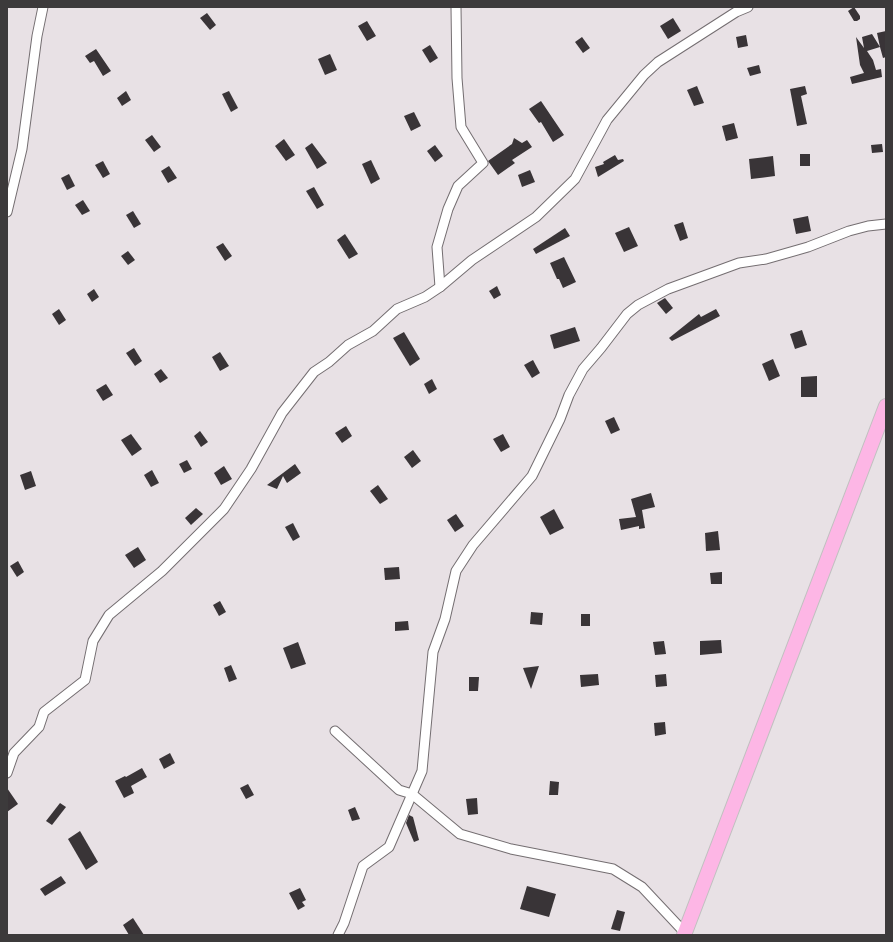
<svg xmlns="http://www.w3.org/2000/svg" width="893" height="942" viewBox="0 0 893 942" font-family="'Roboto Condensed',sans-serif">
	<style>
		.building { fill: #393437 }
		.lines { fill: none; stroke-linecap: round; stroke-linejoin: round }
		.street-casing { stroke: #746e71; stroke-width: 11 }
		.primary-casing { stroke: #c1c0c0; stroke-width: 16 }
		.street { stroke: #fff; stroke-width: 9 }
		.primary { stroke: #fdb6e5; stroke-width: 14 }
	</style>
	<rect width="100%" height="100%" fill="#e8e1e5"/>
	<g class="building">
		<polygon points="854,7 860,16 860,19 857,21 854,21 848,11"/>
		<polygon points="207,13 216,25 210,30 200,18"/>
		<polygon points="673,18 681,31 668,39 660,26"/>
		<polygon points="367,21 376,36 367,41 358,26"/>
		<polygon points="886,31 886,57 883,58 880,47 867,51 873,60 876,70 881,69 882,77 852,84 850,77 864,73 860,65 856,37 864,48 862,37 872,34 880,47 877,33"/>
		<polygon points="746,35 748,46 738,48 736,37"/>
		<polygon points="582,37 590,48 583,53 575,42"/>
		<polygon points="430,45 438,58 430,63 422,50"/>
		<polygon points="96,49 111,71 103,76 94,61 90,63 85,56"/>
		<polygon points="330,54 337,70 325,75 318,59"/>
		<polygon points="759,65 761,73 750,76 747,68"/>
		<polygon points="697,86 704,103 694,106 687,90"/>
		<polygon points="805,86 807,94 801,96 807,124 797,126 790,89"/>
		<polygon points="126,91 131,100 122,106 117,98"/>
		<polygon points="229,91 238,108 231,112 222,94"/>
		<polygon points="541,101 564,135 553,142 541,122 539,123 529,109"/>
		<polygon points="414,112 421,126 411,131 404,116"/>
		<polygon points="734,123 738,138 726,141 722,126"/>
		<polygon points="152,135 161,147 154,152 145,140"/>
		<polygon points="514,138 522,143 527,140 532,147 512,160 515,163 498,175 488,161 512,144"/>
		<polygon points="284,139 295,155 286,161 275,146"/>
		<polygon points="312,143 327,163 317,169 305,148"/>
		<polygon points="882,144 883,152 872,153 871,145"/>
		<polygon points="435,145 443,156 435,162 427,151"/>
		<rect x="800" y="154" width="10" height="12"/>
		<polygon points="615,155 618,160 623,159 624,161 598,177 595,167 604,164 603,162"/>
		<polygon points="773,156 775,176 751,179 749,159"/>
		<polygon points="371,160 380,179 371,184 362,164"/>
		<polygon points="103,161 110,174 103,178 95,165"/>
		<polygon points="169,166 177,178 168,183 161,171"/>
		<polygon points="530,170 535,182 522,187 518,175"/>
		<polygon points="69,174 75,186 67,190 61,178"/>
		<polygon points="314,187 324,205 317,209 306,191"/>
		<polygon points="83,200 90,211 82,215 75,205"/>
		<polygon points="133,211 141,224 134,228 126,215"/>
		<polygon points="808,216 811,231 796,234 793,219"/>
		<polygon points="683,222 688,238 680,241 674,225"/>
		<polygon points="629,227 638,246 624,252 615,233"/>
		<polygon points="565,228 570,236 536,254 533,249"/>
		<polygon points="345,234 358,254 349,259 337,240"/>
		<polygon points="223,243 232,256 225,261 216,247"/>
		<polygon points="128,251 135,260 128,265 121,256"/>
		<polygon points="564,257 576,282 563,288 559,279 557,279 550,263"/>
		<polygon points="497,286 501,295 494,299 489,291"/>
		<polygon points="94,289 99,297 92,302 87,294"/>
		<polygon points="665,298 673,308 666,314 657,303"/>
		<polygon points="59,309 66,320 59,325 52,314"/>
		<polygon points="716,309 720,316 672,341 669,338 699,314 701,317"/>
		<polygon points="575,327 580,341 554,349 550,335"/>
		<polygon points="802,330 807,345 795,349 790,334"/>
		<polygon points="404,332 420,359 410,366 393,338"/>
		<polygon points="134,348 142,361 135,366 126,353"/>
		<polygon points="220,352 229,366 220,371 212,357"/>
		<polygon points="773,359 780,376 769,381 762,364"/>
		<polygon points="533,360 540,373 532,378 524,365"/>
		<polygon points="161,369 168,378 160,383 154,374"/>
		<polygon points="817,376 817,397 801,397 801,377"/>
		<polygon points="432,379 437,389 429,394 424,384"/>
		<polygon points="106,384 113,395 103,401 96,390"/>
		<polygon points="614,417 620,430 611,434 605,421"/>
		<polygon points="346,426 352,436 342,443 335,433"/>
		<polygon points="200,431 208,442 201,447 194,436"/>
		<polygon points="131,434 142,449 132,456 121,440"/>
		<polygon points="503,434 510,447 501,452 493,439"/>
		<polygon points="413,450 421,461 412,468 404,457"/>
		<polygon points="187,460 192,469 184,473 179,464"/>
		<polygon points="295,464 301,473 287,483 283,476 277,489 267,485"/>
		<polygon points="224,466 232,479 221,485 214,473"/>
		<polygon points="152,470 159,483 151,487 144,475"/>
		<polygon points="31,471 36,486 25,490 20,475"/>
		<polygon points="378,485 388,499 380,504 370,491"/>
		<polygon points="651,493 655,507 642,510 645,528 639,529 639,526 621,530 619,519 636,517 631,499"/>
		<polygon points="196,508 203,514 191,525 185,518"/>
		<polygon points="554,509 564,528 550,535 540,517"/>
		<polygon points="456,514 464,526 455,532 447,520"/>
		<polygon points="293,523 300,537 293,541 285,527"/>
		<polygon points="718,531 720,550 706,551 705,533"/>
		<polygon points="138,547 146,560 134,568 125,555"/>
		<polygon points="18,561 24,572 17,577 10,566"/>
		<polygon points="399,567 400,579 385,580 384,568"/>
		<polygon points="722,572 722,584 711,584 710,573"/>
		<polygon points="220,601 226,612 219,616 213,605"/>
		<polygon points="531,612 543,613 542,625 530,624"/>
		<rect x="581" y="614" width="9" height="12"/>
		<polygon points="408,621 409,630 395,631 395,622"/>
		<polygon points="721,640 722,653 700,655 700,641"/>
		<polygon points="664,641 666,654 655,655 653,642"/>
		<polygon points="298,642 306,664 291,669 283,648"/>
		<polygon points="231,665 237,679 229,682 224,668"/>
		<polygon points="539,666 531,689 523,668"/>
		<polygon points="598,674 599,685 581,687 580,675"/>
		<polygon points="666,674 667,686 656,687 655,675"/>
		<polygon points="469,677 479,677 478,691 469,691"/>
		<polygon points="665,722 666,734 655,736 654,723"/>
		<polygon points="170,753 175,763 164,769 159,759"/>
		<polygon points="142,768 147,777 131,786 134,793 124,798 115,781 125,776 126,777"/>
		<polygon points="550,781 559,782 558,795 549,795"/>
		<polygon points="248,784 254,795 246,799 240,788"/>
		<polygon points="7,788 18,804 7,812"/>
		<polygon points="477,798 478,814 468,815 466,799"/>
		<polygon points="60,803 66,807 52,825 46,821"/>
		<polygon points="355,807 360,819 352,821 348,810"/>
		<polygon points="409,815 413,817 419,840 414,842 406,823"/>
		<polygon points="80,831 98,862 86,870 68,839"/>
		<polygon points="61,876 66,883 45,896 40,889"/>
		<polygon points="527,886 556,894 549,917 520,909"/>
		<polygon points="300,888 306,900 302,902 305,906 298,910 289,893"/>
		<polygon points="617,910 625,912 620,931 611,929"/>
		<polygon points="133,918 144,935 129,935 123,925"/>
	</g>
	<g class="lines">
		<defs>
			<g id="street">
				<polyline points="7,212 22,149 37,36 43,7"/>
				<polyline points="440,287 437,247 448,209 458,186 483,163 461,127 457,78 456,7"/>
				<polyline points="335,731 399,790 412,794 460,834 511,849 613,869 642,887 687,935"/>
				<polyline points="7,773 14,753 39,727 44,712 85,680 93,641 109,615 162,571 224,509 251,469 282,413 314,372 329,362 348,345 373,331 397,309 425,297 440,287 472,260 536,217 575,179 607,120 644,75 658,62 736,12 748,7"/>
				<polyline points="338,935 344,923 363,866 389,847 422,771 433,652 445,619 456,571 473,545 532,476 560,419 569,395 583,369 601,348 627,314 638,305 668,289 739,263 766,259 808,247 849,231 868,226 886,224"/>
			</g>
			<polyline id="primary" points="684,935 886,406"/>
		</defs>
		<use href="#street" class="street-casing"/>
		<use href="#primary" class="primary-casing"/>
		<use href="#street" class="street"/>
		<use href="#primary" class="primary"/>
	</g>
	<rect width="893" height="942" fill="none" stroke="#3c3a3b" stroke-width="16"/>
</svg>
